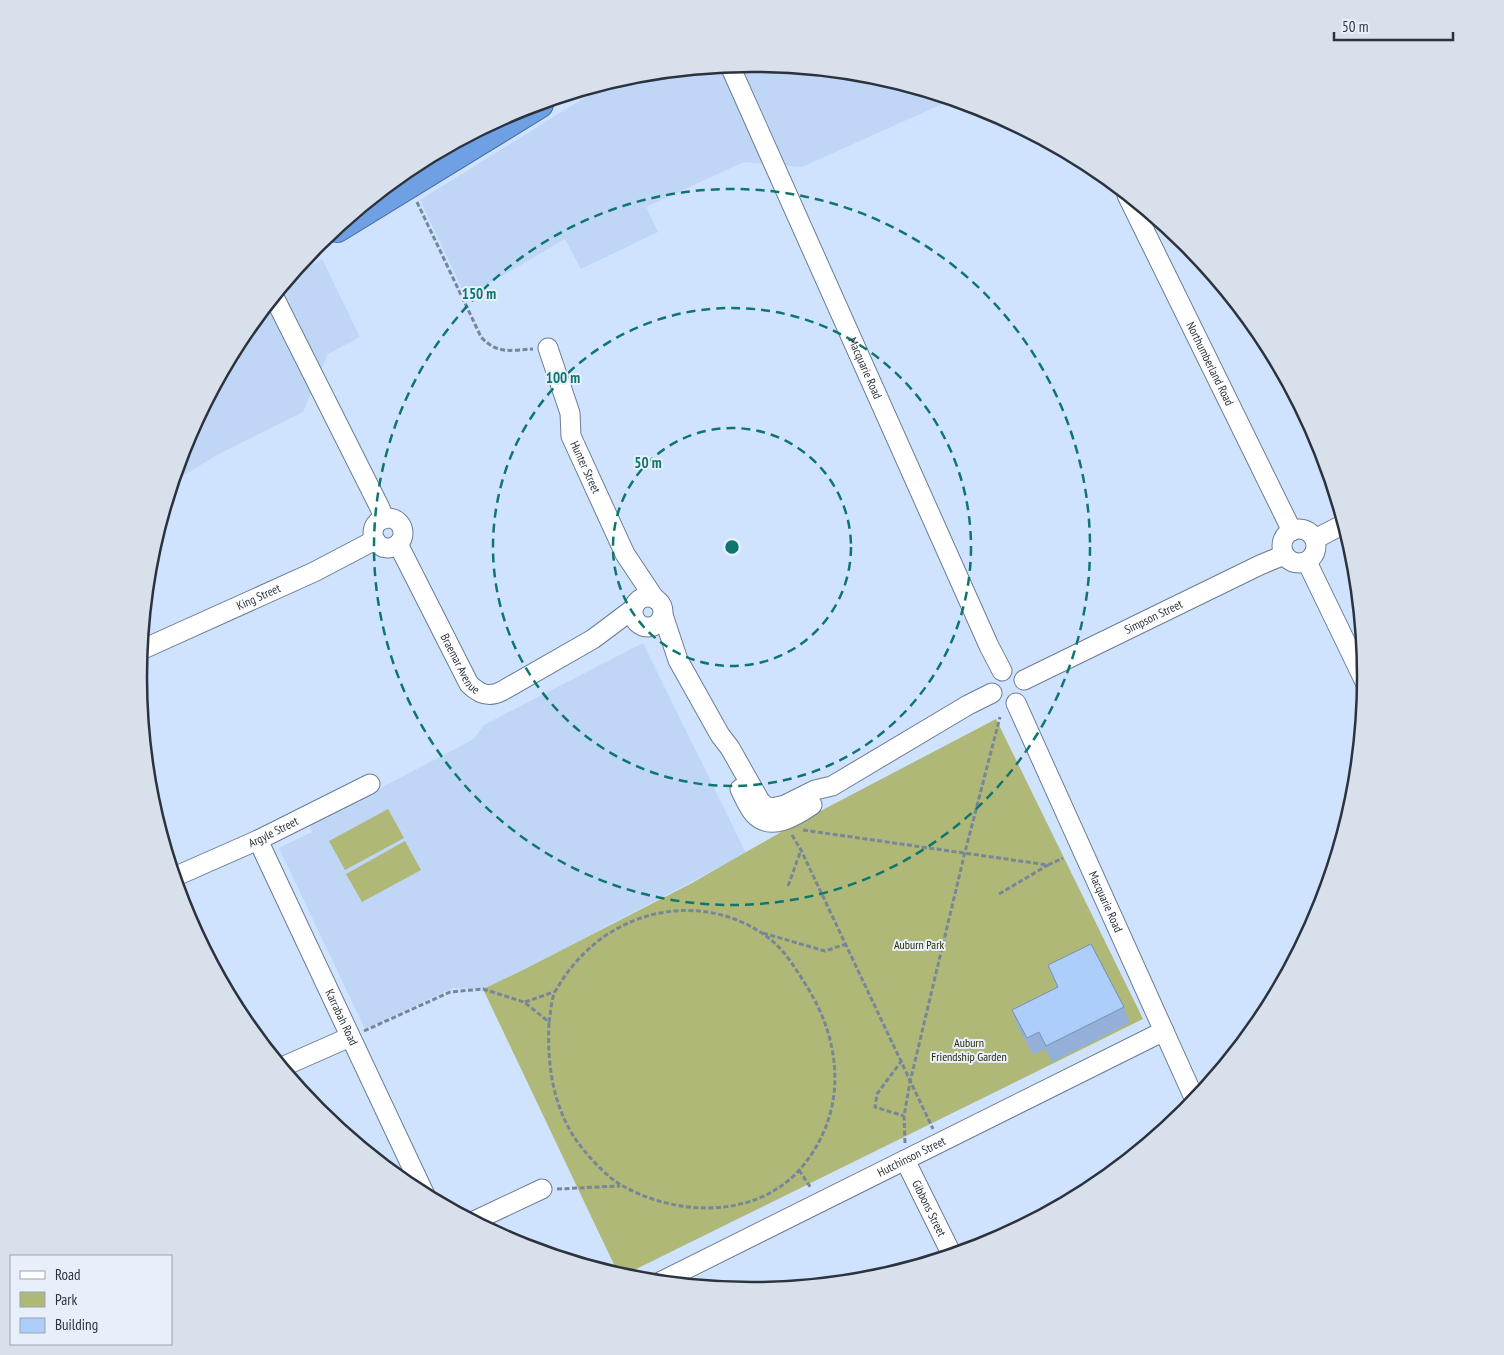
<svg xmlns="http://www.w3.org/2000/svg" width="1504" height="1355" viewBox="0 0 1504 1355" font-family="'PT Sans Narrow',sans-serif">
	<style>
		.built { fill: #bfd6f7 }
		.green { fill: #afb877 }
		.lines { fill: none; stroke-linecap: round; stroke-linejoin: round }
		.minor-casing { stroke: #6b7c95; stroke-width: 21 }
		.trunk-casing { stroke: #416aa6; stroke-width: 30 }
		.path { stroke: #788699; stroke-width: 3; stroke-dasharray: 5 2.5; stroke-linecap: butt }
		.minor { stroke: #fff; stroke-width: 19 }
		.trunk { stroke: #70a0e4; stroke-width: 28 }
		.wall { fill: #95b0d8 }
		.building { fill: #adcdfb; stroke: #7990b0 }
		.ring { fill: none; stroke: #0f766e; stroke-width: 2.5; stroke-dasharray: 9 6 }
		.labels { text-anchor: middle; stroke-width: 4; stroke-linejoin: round; paint-order: stroke }
		.street-label { font-size: 12px; fill: #2c333e; stroke: #e7effa }
		.park-label { font-size: 12px; fill: #2a2d03; stroke: #e7effa }
		.rim { fill: none; stroke: #2c333e; stroke-width: 2.5 }
		.centre { fill: #0f766e; stroke: #e7effa; stroke-width: 2.5 }
		.ring-label { font-size: 15px; text-anchor: middle; font-weight: bold; fill: #0f766e; stroke: #e7effa; stroke-width: 4; stroke-linejoin: round; paint-order: stroke }
	</style>
	<rect width="100%" height="100%" fill="#cfe3ff"/>
	<g class="built">
		<polygon points="752,64 872,76 951,100 802,167 744,162 646,207 658,232 581,269 565,239 468,296 465,295 420,200 608,83 633,75"/>
		<polygon points="322,259 360,337 328,354 303,412 215,456 173,482 185,442 242,336 290,278"/>
		<polygon points="643,643 746,853 523,970 483,989 453,988 365,1029 279,848 312,832 310,825 474,739 484,725"/>
	</g>
	<g class="green">
		<polygon points="996,719 1143,1019 622,1276 619,1275 483,989 523,970 692,883 788,828"/>
		<polygon points="388,809 404,838 345,870 329,841"/>
		<polygon points="405,841 421,870 362,902 346,874"/>
	</g>
	<g class="lines">
		<defs>
			<g id="minor">
				<path id="s1" d="M730,66L989,646L1002,671"/>
				<path id="s2" d="M1127,195L1292,531"/>
				<polyline points="274,297 380,508 384,519"/>
				<path id="s3" d="M548,348L570,413L571,436L625,554L655,599"/>
				<circle cx="388" cy="533" r="15"/>
				<circle cx="1299" cy="546" r="17"/>
				<polyline points="1315,539 1344,524"/>
				<path id="s4" d="M398,544L469,684C479,694 489,698 502,691L593,639L633,609"/>
				<polyline points="1307,562 1365,682"/>
				<circle cx="648" cy="612" r="15"/>
				<polyline points="663,615 678,660 720,735 730,748 760,801 765,806 772,808 785,805 815,790 832,786 968,705 992,693"/>
				<path id="s5" d="M141,650L314,572L375,540"/>
				<path id="s6" d="M1024,680L1260,565L1284,555"/>
				<path id="s7" d="M1016,703L1195,1100"/>
				<path d="M740,789C744,797 748,807 754,814C771,832 796,816 812,805"/>
				<path id="s8" d="M258,840L425,1195"/>
				<path id="s9" d="M174,877L258,840L370,784"/>
				<polyline points="282,1067 350,1037"/>
				<path id="s10" d="M905,1160L952,1255"/>
				<polyline points="474,1221 542,1189"/>
				<path id="s11" d="M660,1282L1164,1031"/>
			</g>
			<polyline id="trunk" points="337,228 539,104"/>
		</defs>
		<use href="#minor" class="minor-casing"/>
		<use href="#trunk" class="trunk-casing"/>
		<g class="path">
			<path d="M417,202L481,337C498,355 510,350 533,349"/>
			<polyline points="803,830 1048,865 1063,858"/>
			<polyline points="792,835 801,850 933,1129"/>
			<polyline points="788,886 801,850"/>
			<polyline points="999,894 1048,865"/>
			<polyline points="763,933 825,951 846,944"/>
			<polyline points="525,1002 554,992"/>
			<path d="M364,1031L450,992L483,989L524,1002L549,1022C551,1012 551,998 556,990C570,966 589,945 613,931C661,902 724,903 770,939C784,950 794,966 804,982C842,1040 849,1110 802,1167C758,1219 678,1217 623,1186C607,1178 584,1152 574,1137C552,1102 547,1062 549,1022"/>
			<polyline points="902,1060 877,1094 875,1107 904,1116"/>
			<polyline points="905,1143 904,1116 910,1082 965,852 1000,717"/>
			<polyline points="799,1170 811,1188"/>
			<polyline points="557,1189 620,1186"/>
		</g>
		<use href="#minor" class="minor"/>
		<use href="#trunk" class="trunk"/>
	</g>
	<polygon class="wall" points="1048,965 1124,1007 1130,1023 1052,1062 1045,1049 1033,1055 1018,1027 1012,1010 1057,988"/>
	<polygon class="building" points="1091,944 1124,1007 1046,1046 1039,1032 1027,1038 1012,1010 1058,987 1048,965"/>
	<g class="ring">
		<circle cx="732" cy="547" r="119"/>
		<circle cx="732" cy="547" r="239"/>
		<circle cx="732" cy="547" r="358"/>
	</g>
	<g class="labels">
		<g class="street-label">
			<text dy="4" stroke="none"><textPath href="#s2" startOffset="188">Northumberland Road</textPath></text>
			<text dy="4" stroke="none"><textPath href="#s1" startOffset="331">Macquarie Road</textPath></text>
			<text dy="4" stroke="none"><textPath href="#s3" startOffset="126">Hunter Street</textPath></text>
			<text dy="4" stroke="none"><textPath href="#s5" startOffset="129">King Street</textPath></text>
			<text dy="4" stroke="none"><textPath href="#s6" startOffset="144">Simpson Street</textPath></text>
			<text dy="4" stroke="none"><textPath href="#s4" startOffset="135">Braemar Avenue</textPath></text>
			<text dy="4" stroke="none"><textPath href="#s9" startOffset="109">Argyle Street</textPath></text>
			<text dy="4" stroke="none"><textPath href="#s7" startOffset="218">Macquarie Road</textPath></text>
			<text dy="4" stroke="none"><textPath href="#s8" startOffset="196">Karrabah Road</textPath></text>
			<text dy="4" stroke="none"><textPath href="#s11" startOffset="281">Hutchinson Street</textPath></text>
			<text dy="4" stroke="none"><textPath href="#s10" startOffset="54">Gibbons Street</textPath></text>
		</g>
		<g class="park-label">
			<text x="919" y="949">Auburn Park</text>
			<text x="969" y="1047">Auburn<tspan x="969" dy="14">Friendship Garden</tspan></text>
		</g>
	</g>
	<path d="M0 0H1504V1355H0ZM147 677a605 605 0 1 1 1210 0a605 605 0 1 1-1210 0Z" fill="#d8e0eb" fill-rule="evenodd"/>
	<path class="rim" d="M147 677a605 605 0 1 1 1210 0a605 605 0 1 1-1210 0Z"/>
	<circle cx="732" cy="547" r="8" class="centre"/>
	<g class="ring-label">
		<text x="479" y="299">150 m</text>
		<text x="563" y="383">100 m</text>
		<text x="648" y="468">50 m</text>
	</g>
	<rect x="10" y="1255" width="162" height="90" fill="#e7effa" stroke="#9ca4af"/>
	<rect x="20" y="1271" width="25" height="8" fill="#ffffff" stroke="#9ca4af"/>
	<text x="55" y="1280" font-size="15" fill="#2c333e">Road</text>
	<rect x="20" y="1292" width="25" height="15" fill="#afb877" stroke="#9ca4af"/>
	<text x="55" y="1305" font-size="15" fill="#2c333e">Park</text>
	<rect x="20" y="1318" width="25" height="15" fill="#adcdfb" stroke="#9ca4af"/>
	<text x="55" y="1330" font-size="15" fill="#2c333e">Building</text>
	<path d="M1334 32v8h119v-8" fill="none" stroke="#2c333e" stroke-width="2.5"/>
	<text x="1342" y="32" font-size="15" fill="#2c333e" stroke="#e7effa" stroke-width="4" paint-order="stroke">50 m</text>
</svg>
